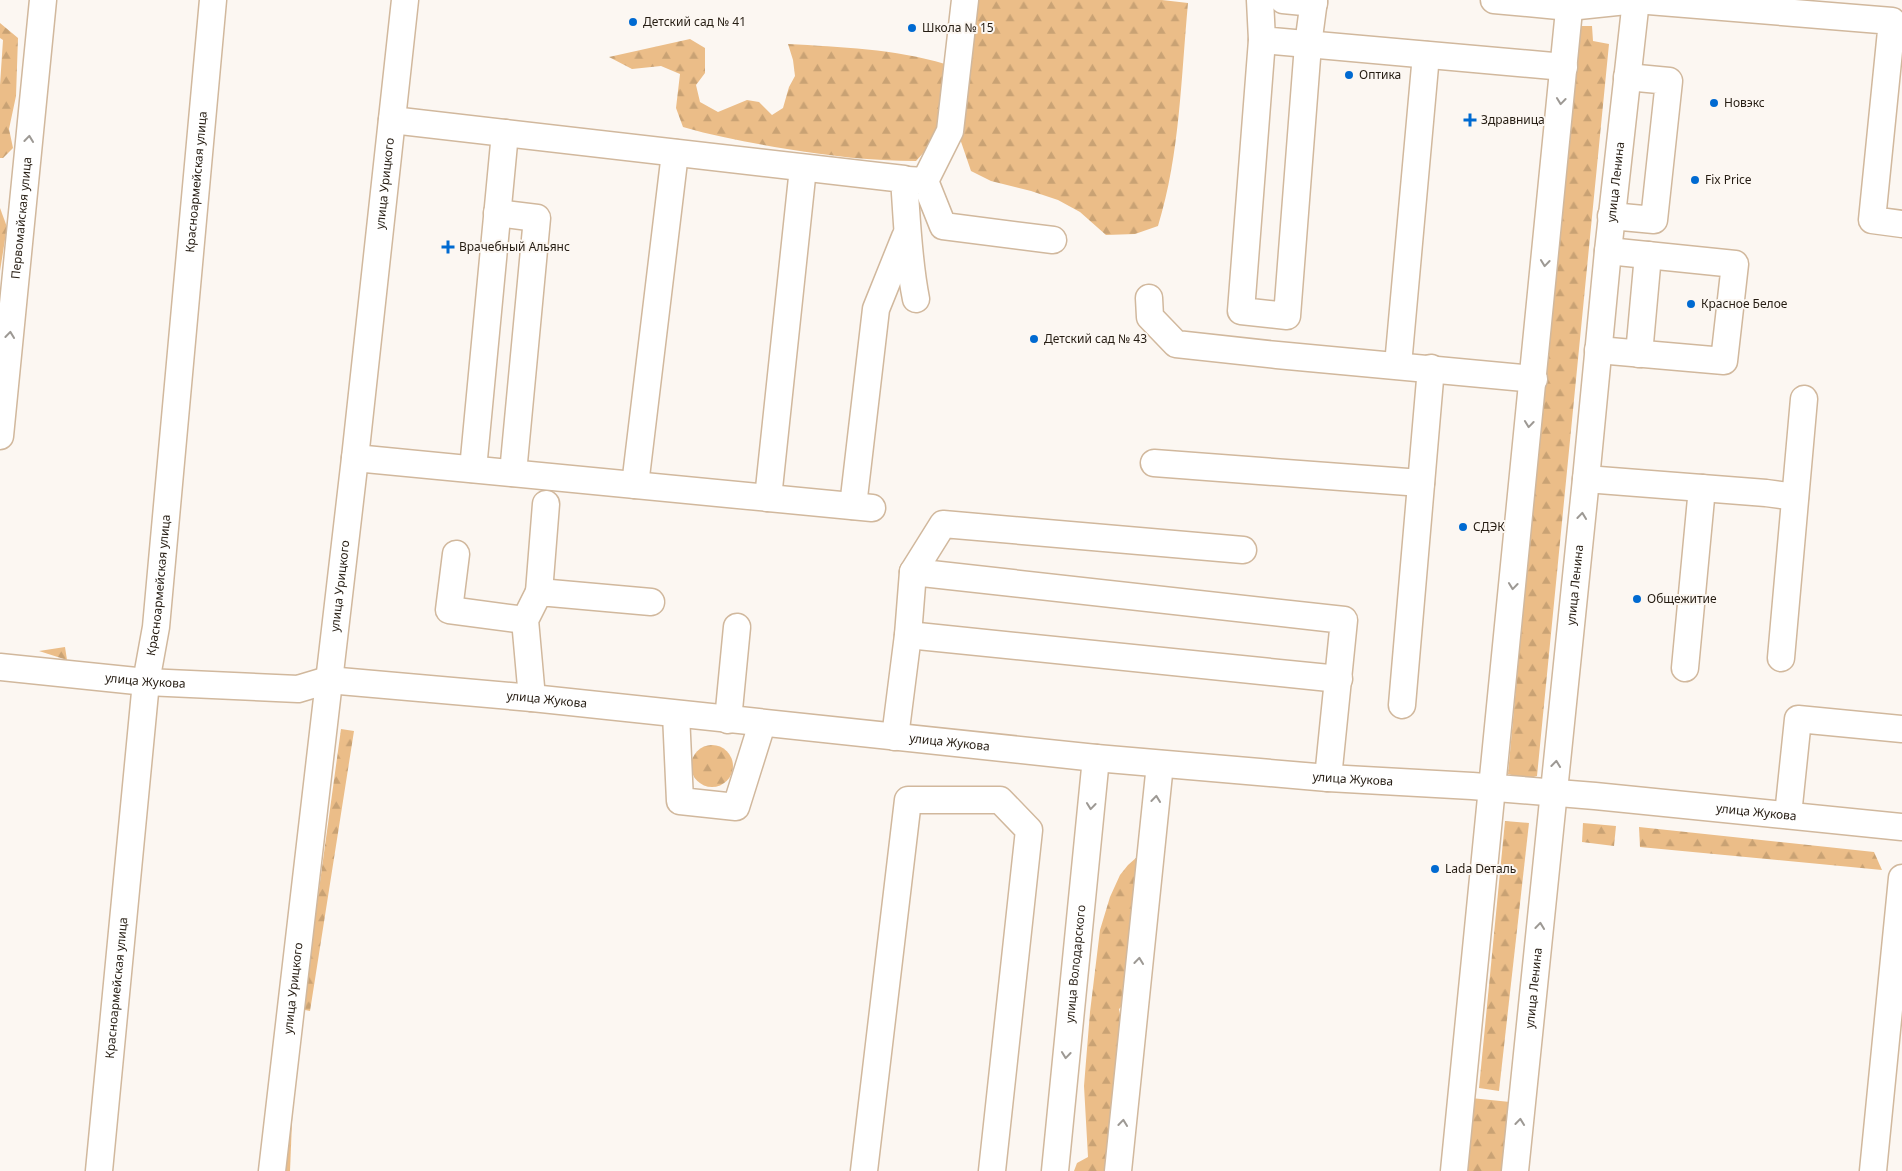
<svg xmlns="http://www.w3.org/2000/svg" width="1902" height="1171" viewBox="0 0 1902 1171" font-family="'Noto Sans',sans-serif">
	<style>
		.forest { fill: url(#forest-firs) }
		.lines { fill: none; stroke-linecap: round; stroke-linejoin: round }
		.minor-casing { stroke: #d1b89d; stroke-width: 29 }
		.minor { stroke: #fff; stroke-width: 26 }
		.oneway { stroke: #9d9994 }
		.poi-dot { fill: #006ad1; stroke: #fcf7f2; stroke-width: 2 }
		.labels { text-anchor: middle; stroke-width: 4; stroke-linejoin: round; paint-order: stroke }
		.poi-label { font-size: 12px; fill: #251c12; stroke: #fcf7f2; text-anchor: start }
		.street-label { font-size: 12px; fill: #251c12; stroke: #fcf7f2 }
	</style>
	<defs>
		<pattern id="forest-firs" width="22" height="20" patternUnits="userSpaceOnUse" patternTransform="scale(1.25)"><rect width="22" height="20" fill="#ebbd88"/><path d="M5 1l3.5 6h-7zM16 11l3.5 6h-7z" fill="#c9a274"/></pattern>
	</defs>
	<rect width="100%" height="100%" fill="#fcf7f2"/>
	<g class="forest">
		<path d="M972,0H1162L1188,3C1181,77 1180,155 1158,226L1135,234L1106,235L1080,212L1058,200L1031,191L991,181L971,171L957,130Z"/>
		<polygon points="0,23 18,38 16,96 9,129 13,148 3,158 0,158 0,85 3,40 0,38"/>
		<polygon points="1577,26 1592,26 1593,41 1609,44 1537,776 1527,779 1508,774"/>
		<path d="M690,39L705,48V73L696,85L700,102L718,112L747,100L759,102L772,115L783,108L789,87L795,76L793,60L788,44C840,47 895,49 945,64L939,124L935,140L916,161C872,161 830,156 787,149C752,143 717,137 683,127L676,108L680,74L661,66L632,69L609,57Z"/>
		<polygon points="0,208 7,227 0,271"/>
		<polygon points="65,647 67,660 39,651"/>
		<polygon points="341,729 354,731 310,1011 300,1009 313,933"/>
		<circle cx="712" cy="766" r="21"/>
		<polygon points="1505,821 1529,823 1499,1091 1479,1088"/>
		<polygon points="1583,823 1616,826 1614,846 1582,842"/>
		<polygon points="1639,827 1874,852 1882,870 1640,847"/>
		<polygon points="1145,850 1130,998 1119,1009 1126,1044 1108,1171 1074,1171 1077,1163 1088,1157 1084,1086 1090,1012 1100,930 1110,897 1120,875 1128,865"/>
		<polygon points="293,1097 290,1171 284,1171"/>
		<polygon points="1471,1098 1510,1102 1503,1171 1464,1171"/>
	</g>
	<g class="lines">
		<defs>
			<g id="minor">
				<polyline points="1260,0 1262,40 1564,67"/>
				<polyline points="1283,0 1314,3"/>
				<polyline points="1494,0 1569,7 1636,0 1892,21 1872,220 1902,224"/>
				<polyline points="1262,40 1241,311 1287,316 1308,45 1314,0"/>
				<path d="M392,120L904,179C907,219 908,259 916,299"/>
				<polyline points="907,180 925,181 943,226 1053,240"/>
				<polyline points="925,181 950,131 965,0"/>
				<polyline points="497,213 537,218 513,473"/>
				<polyline points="1611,216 1654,220 1669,81 1627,77"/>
				<polyline points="1149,298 1150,317 1176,344 1277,355 1534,379"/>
				<polyline points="1598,350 1724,361 1735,264 1608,251"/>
				<polyline points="1639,354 1648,255"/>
				<polyline points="1398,365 1426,55"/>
				<path id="s1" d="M0,436L43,0"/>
				<polyline points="355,458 872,508"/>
				<polyline points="1154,463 1421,483"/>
				<polyline points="473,469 505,133"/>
				<polyline points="1586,479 1766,493 1795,497"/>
				<polyline points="635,485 675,153"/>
				<polyline points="768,498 803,168"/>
				<polyline points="853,506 876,309 905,237"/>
				<polyline points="456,554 449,610 525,620"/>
				<polyline points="913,572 1344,620 1328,778"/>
				<polyline points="539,592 546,504"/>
				<polyline points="908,635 1339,679"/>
				<polyline points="1781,658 1804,399"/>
				<path id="s2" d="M0,667L146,682L298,689L328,680L532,698L1096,758L1328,778L1472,786L1595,796L1902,827"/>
				<polyline points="1685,668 1702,488"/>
				<polyline points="532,698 525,620 539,592 651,602"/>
				<polyline points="1402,705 1431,368"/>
				<polyline points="676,714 680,801 736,807 762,724"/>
				<polyline points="728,720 737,627"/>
				<polyline points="895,737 908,635 913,572 943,524 1243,550"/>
				<polyline points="1788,815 1798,719 1902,729"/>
				<path id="s3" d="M99,1171L146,682L156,627L213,0"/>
				<path id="s4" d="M272,1171L355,458L405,0"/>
				<polyline points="864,1171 908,800 1000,800 1029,830 992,1171"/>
				<path id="s5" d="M1055,1171L1096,758"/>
				<polyline points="1118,1171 1160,764"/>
				<polyline points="1454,1171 1570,0"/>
				<path id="s6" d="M1515,1171L1586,479L1608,251L1636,0"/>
				<polyline points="1873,1171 1902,878"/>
			</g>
		</defs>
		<use href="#minor" class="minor-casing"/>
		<use href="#minor" class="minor"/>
	</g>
	<defs><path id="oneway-chevron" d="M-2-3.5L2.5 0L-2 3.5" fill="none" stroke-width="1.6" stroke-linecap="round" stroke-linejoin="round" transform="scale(1.25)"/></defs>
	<g class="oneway">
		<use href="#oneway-chevron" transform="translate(1561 101) rotate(96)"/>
		<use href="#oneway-chevron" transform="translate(29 139) rotate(-84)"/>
		<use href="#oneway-chevron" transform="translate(1545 263) rotate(96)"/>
		<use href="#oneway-chevron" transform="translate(10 335) rotate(-84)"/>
		<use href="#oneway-chevron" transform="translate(1529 424) rotate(96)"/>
		<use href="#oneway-chevron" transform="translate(1582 516) rotate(-84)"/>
		<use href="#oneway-chevron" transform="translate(1513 586) rotate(96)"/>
		<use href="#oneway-chevron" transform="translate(1556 764) rotate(-84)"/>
		<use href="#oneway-chevron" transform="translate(1156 799) rotate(-84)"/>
		<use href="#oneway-chevron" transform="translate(1091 806) rotate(96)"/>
		<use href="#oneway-chevron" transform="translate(1540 926) rotate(-84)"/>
		<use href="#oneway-chevron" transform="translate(1139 961) rotate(-84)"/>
		<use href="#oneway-chevron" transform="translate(1066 1055) rotate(96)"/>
		<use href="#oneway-chevron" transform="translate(1520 1122) rotate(-84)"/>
		<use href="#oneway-chevron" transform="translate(1123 1123) rotate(-84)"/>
	</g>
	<g class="poi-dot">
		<circle cx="633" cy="22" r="5"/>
		<circle cx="912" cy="28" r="5"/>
		<circle cx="1349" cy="75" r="5"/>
		<circle cx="1714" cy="103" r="5"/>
		<path d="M1467.5 112.5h5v5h5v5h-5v5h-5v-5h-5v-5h5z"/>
		<circle cx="1695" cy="180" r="5"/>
		<path d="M445.5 239.5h5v5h5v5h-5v5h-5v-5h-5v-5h5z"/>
		<circle cx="1691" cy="304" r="5"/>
		<circle cx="1034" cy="339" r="5"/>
		<circle cx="1463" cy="527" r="5"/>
		<circle cx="1637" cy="599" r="5"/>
		<circle cx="1435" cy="869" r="5"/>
	</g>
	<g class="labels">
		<g class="poi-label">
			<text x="643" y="26">Детский сад № 41</text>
			<text x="922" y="32">Школа № 15</text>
			<text x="1359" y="79">Оптика</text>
			<text x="1724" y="107">Новэкс</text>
			<text x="1481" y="124">Здравница</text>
			<text x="1705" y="184">Fix Price</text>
			<text x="459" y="251">Врачебный Альянс</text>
			<text x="1701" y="308">Красное Белое</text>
			<text x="1044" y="343">Детский сад № 43</text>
			<text x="1473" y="531">СДЭК</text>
			<text x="1647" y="603">Общежитие</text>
			<text x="1445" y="873">Lada Dеталь</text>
		</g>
		<g class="street-label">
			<text dy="4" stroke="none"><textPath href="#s6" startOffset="994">улица Ленина</textPath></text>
			<text dy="4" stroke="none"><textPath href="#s3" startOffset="994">Красноармейская улица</textPath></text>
			<text dy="4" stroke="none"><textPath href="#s4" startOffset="994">улица Урицкого</textPath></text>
			<text dy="4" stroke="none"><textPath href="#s1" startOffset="219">Первомайская улица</textPath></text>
			<text dy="4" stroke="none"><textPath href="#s6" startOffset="589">улица Ленина</textPath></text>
			<text dy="4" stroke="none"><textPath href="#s3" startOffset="589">Красноармейская улица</textPath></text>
			<text dy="4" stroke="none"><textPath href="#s4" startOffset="589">улица Урицкого</textPath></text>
			<text dy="4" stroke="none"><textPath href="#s2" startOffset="146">улица Жукова</textPath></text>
			<text dy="4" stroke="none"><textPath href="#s2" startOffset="550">улица Жукова</textPath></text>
			<text dy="4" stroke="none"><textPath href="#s2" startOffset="955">улица Жукова</textPath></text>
			<text dy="4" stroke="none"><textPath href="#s2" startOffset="1360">улица Жукова</textPath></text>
			<text dy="4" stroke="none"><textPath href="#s2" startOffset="1765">улица Жукова</textPath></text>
			<text dy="4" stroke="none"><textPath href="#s5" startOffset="208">улица Володарского</textPath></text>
			<text dy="4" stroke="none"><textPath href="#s3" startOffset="184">Красноармейская улица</textPath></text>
			<text dy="4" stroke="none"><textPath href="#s4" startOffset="184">улица Урицкого</textPath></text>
			<text dy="4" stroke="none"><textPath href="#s6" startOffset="184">улица Ленина</textPath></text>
		</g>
	</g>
</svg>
